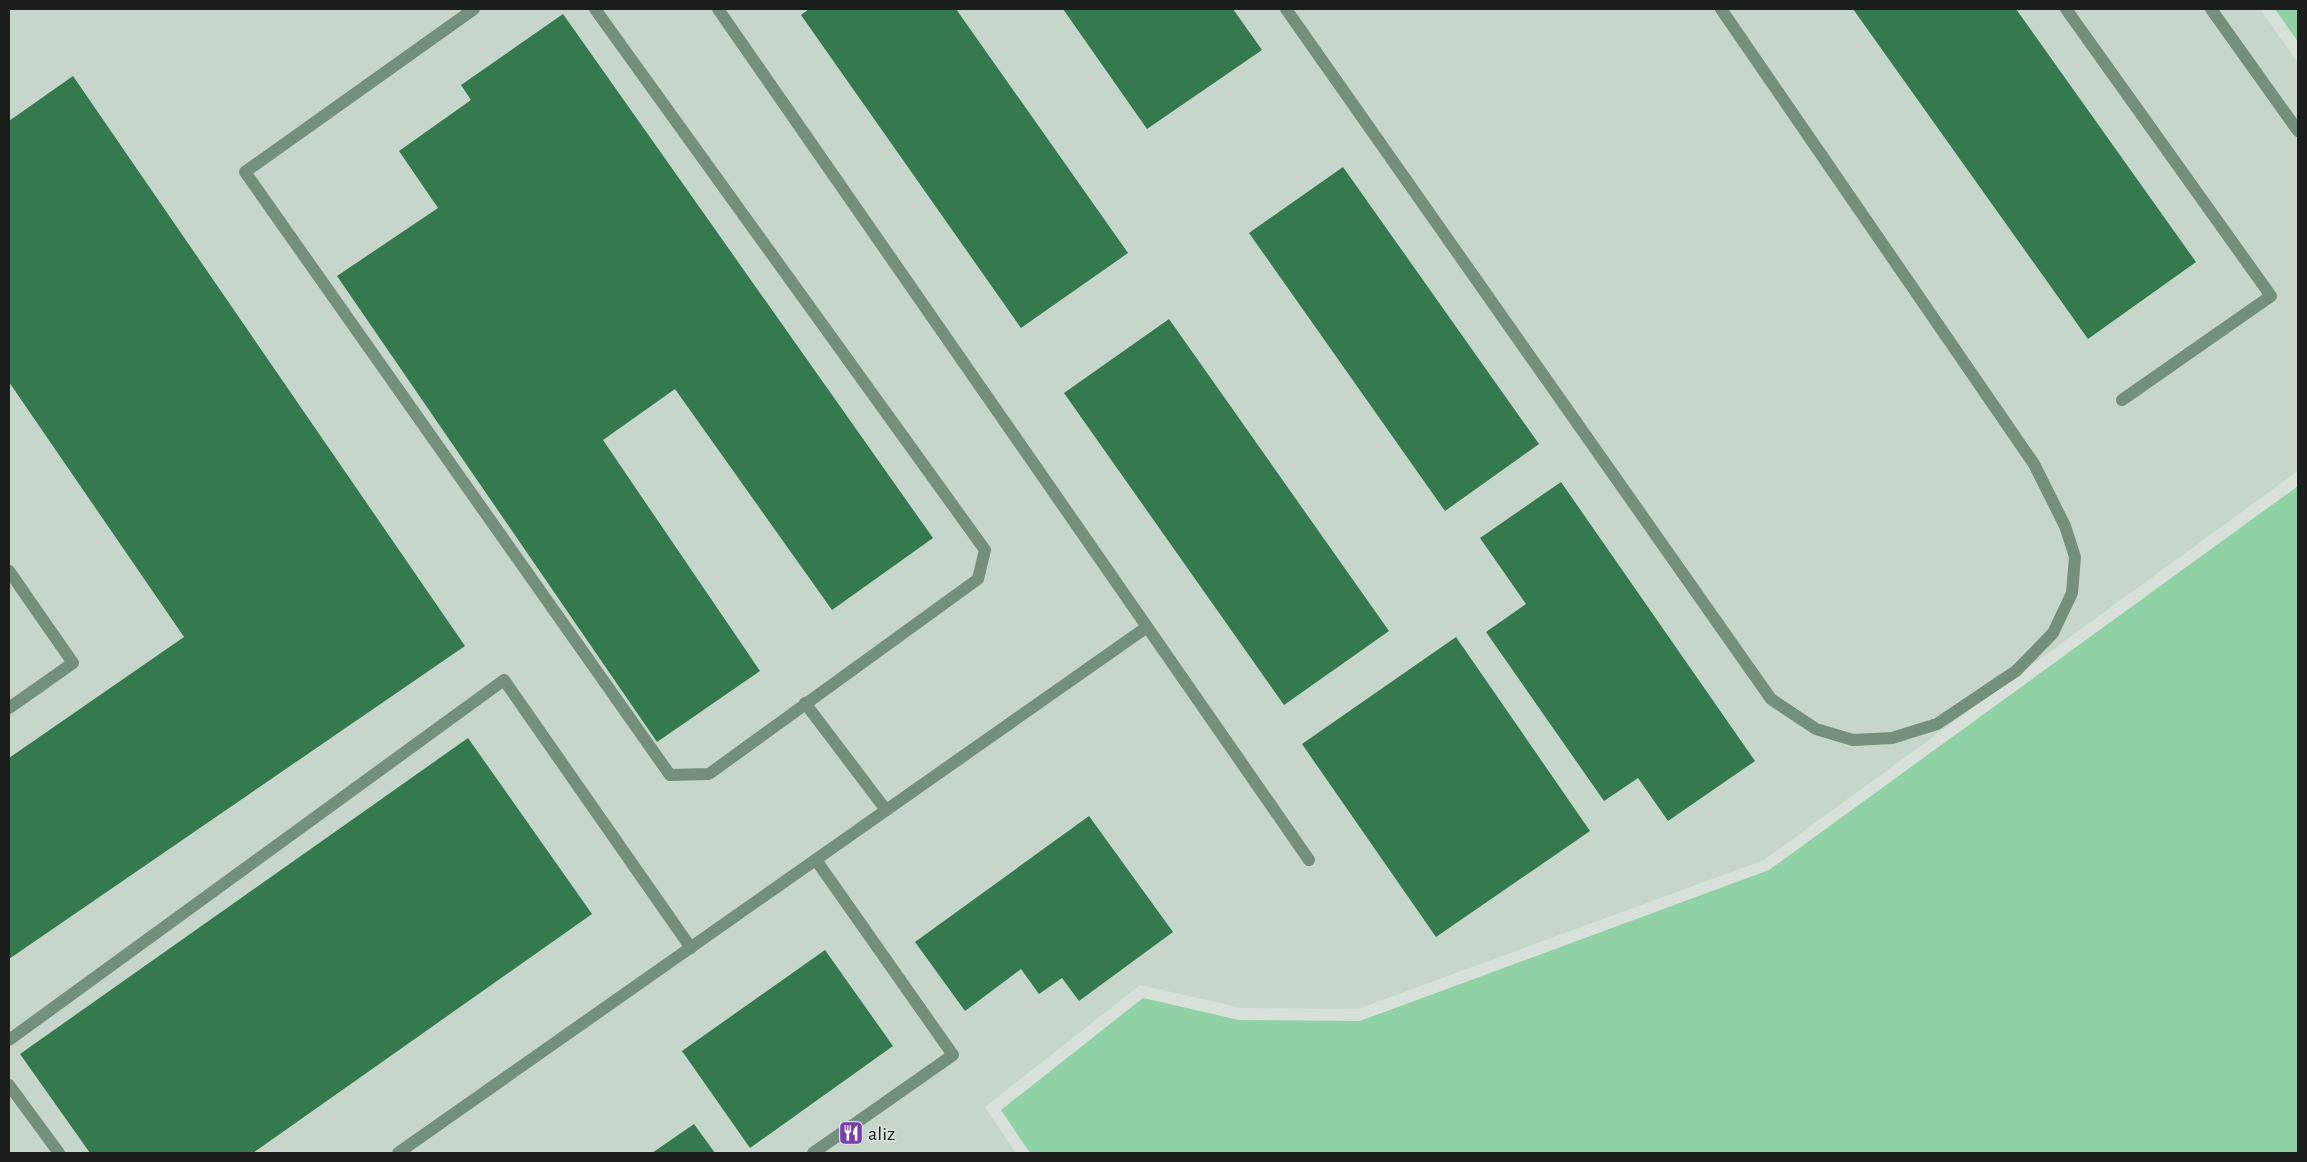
<svg xmlns="http://www.w3.org/2000/svg" width="2307" height="1162" viewBox="0 0 2307 1162" font-family="'Alegreya Sans',sans-serif">
	<style>
		.built { fill: #c6d6ca }
		.green { fill: #90d2a5 }
		.building { fill: #347a4e }
		.lines { fill: none; stroke-linecap: round; stroke-linejoin: round }
		.lane { stroke: #74907c; stroke-width: 12 }
		.street { stroke: #74907c; stroke-width: 12 }
		.labels { text-anchor: middle; stroke-width: 4; stroke-linejoin: round; paint-order: stroke }
		.poi-label { font-size: 20px; fill: #1b1e1c; stroke: #d7e1da; text-anchor: start }
	</style>
	<rect width="100%" height="100%" fill="#d7e1da"/>
	<polygon class="built" points="9,9 2260,9 2298,63 2298,471 1764,860 1358,1009 1241,1008 1140,985 985,1107 1015,1152 1012,1153 9,1153"/>
	<g class="green">
		<polygon points="2275,9 2298,9 2298,42"/>
		<polygon points="2298,486 2298,1153 1030,1153 1001,1110 1143,998 1239,1020 1360,1021 1769,870"/>
	</g>
	<g class="building">
		<polygon points="809,9 956,9 1128,253 1021,328 801,15"/>
		<polygon points="1063,9 1233,9 1262,50 1147,129"/>
		<polygon points="1853,9 2016,9 2196,262 2088,339"/>
		<polygon points="563,14 933,538 832,610 675,389 603,440 760,671 657,742 337,276 438,208 399,151 471,100 461,85"/>
		<polygon points="73,76 465,646 9,959 9,758 184,637 9,382 9,121"/>
		<polygon points="1343,167 1539,444 1445,511 1249,233"/>
		<polygon points="1169,319 1389,631 1284,705 1064,393"/>
		<polygon points="1561,482 1755,761 1668,821 1638,778 1604,801 1486,632 1526,604 1480,538"/>
		<polygon points="1456,637 1590,831 1436,937 1302,744"/>
		<polygon points="468,738 592,914 253,1153 90,1153 20,1054"/>
		<polygon points="1089,816 1173,932 1079,1001 1062,978 1039,994 1021,969 965,1011 915,942"/>
		<polygon points="825,950 893,1046 750,1148 682,1051"/>
		<polygon points="694,1124 715,1153 652,1153"/>
	</g>
	<g class="lines">
		<g class="lane">
			<polyline points="474,9 245,172 670,775 709,774 978,579 985,550 595,9"/>
			<polyline points="2066,9 2271,296 2122,400"/>
			<polyline points="9,571 73,663 9,708"/>
			<polyline points="805,703 886,810"/>
			<polyline points="9,1040 504,680 691,948"/>
			<polyline points="9,1085 59,1153"/>
			<polyline points="813,1153 953,1055 816,860"/>
		</g>
		<g class="street">
			<polyline points="718,9 1309,860"/>
			<polyline points="1286,9 1771,699 1816,729 1853,740 1892,738 1937,724 2016,671 2053,633 2072,593 2075,557 2065,526 2034,464 1721,9"/>
			<polyline points="2211,9 2298,131"/>
			<polyline points="398,1153 1147,627"/>
		</g>
	</g>
	<defs>
		<symbol id="restaurant-square" viewBox="-11 -11 22 22"><rect x="-9" y="-9" width="18" height="18" rx="4" fill="#793eb3" stroke="#d7e1da"/><path d="M-5-6h1v4h1v-4h1v4h1v-4h1v5L-1.5 .5V6h-2V.5L-5-1ZM5-6V6H3V1.5H1.5Q1.5-4 5-6Z" fill="#fff"/></symbol>
	</defs>
	<g fill-rule="evenodd">
		<use href="#restaurant-square" x="837" y="1119" width="28" height="28"/>
	</g>
	<g class="labels">
		<g class="poi-label">
			<text x="868" y="1140">aliz</text>
		</g>
	</g>
	<rect width="2307" height="1162" fill="none" stroke="#1b1e1c" stroke-width="20"/>
</svg>
